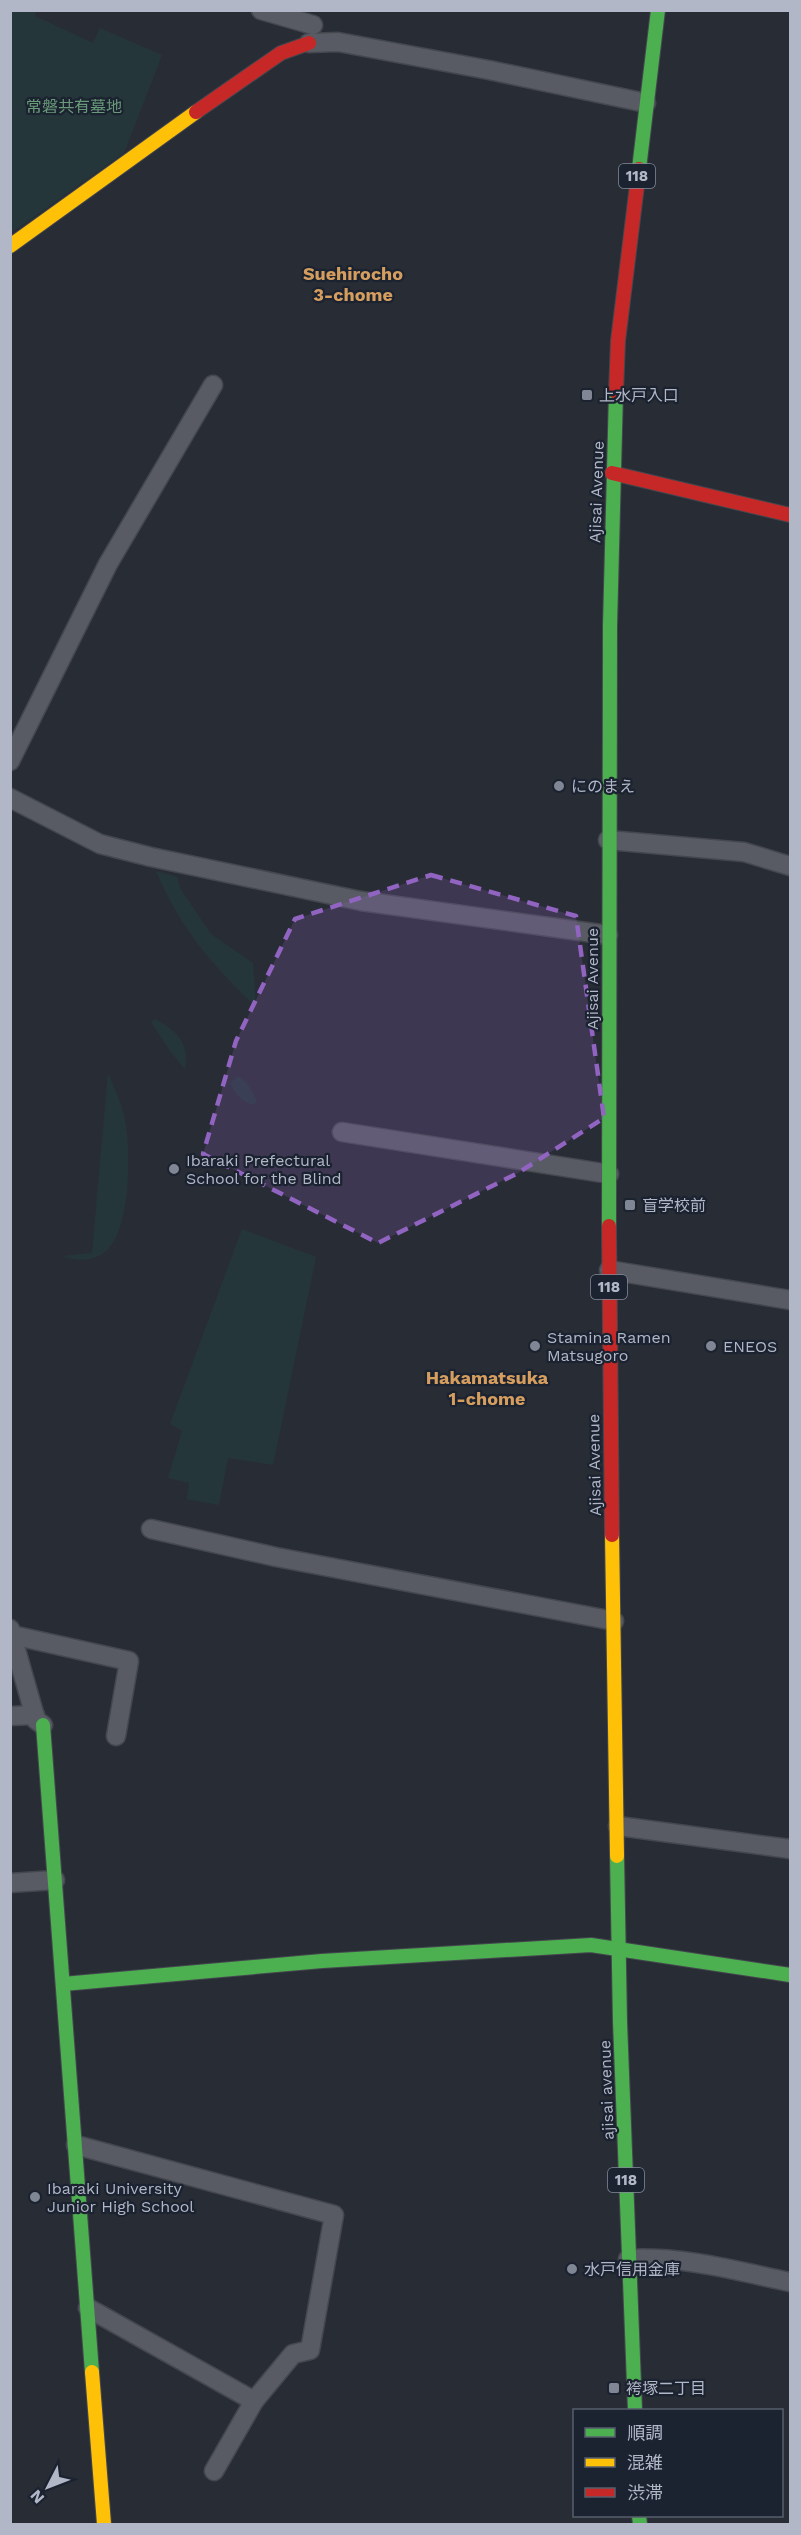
<svg xmlns="http://www.w3.org/2000/svg" width="801" height="2535" viewBox="0 0 801 2535" font-family="'Work Sans','Noto Sans JP',sans-serif">
	<style>
		.green { fill: #25363b }
		.lines { fill: none; stroke-linecap: round; stroke-linejoin: round }
		.street-casing { stroke: #44474e; stroke-width: 21 }
		.fast-casing { stroke: #44474e; stroke-width: 16 }
		.slow-casing { stroke: #44474e; stroke-width: 16 }
		.jam-casing { stroke: #44474e; stroke-width: 16 }
		.street { stroke: #585b63; stroke-width: 18 }
		.fast { stroke: #4caf50; stroke-width: 14 }
		.slow { stroke: #ffc107; stroke-width: 14 }
		.jam { stroke: #c62828; stroke-width: 14 }
		.marked { fill: #9164c2; fill-opacity: 0.2; stroke: #9164c2; stroke-width: 4.5; stroke-dasharray: 12 8; stroke-linejoin: round }
		.poi-dot { fill: #818694; stroke: #1b2230; stroke-width: 2 }
		.labels { text-anchor: middle; stroke-width: 4.5; stroke-linejoin: round; paint-order: stroke }
		.shield { fill: #1b2230; stroke: #848a9a; stroke-width: 1.5 }
		.shield-label { font-size: 15px; font-weight: bold; fill: #b1b7c7 }
		.park-label { font-size: 16px; fill: #689978; stroke: #1b2230 }
		.poi-label { font-size: 16px; fill: #b1b7c7; stroke: #1b2230; text-anchor: start }
		.street-label { font-size: 16px; fill: #b1b7c7; stroke: #1b2230 }
		.neighbourhood-label { font-size: 18px; font-weight: bold; fill: #d59d5e; stroke: #1b2230 }
	</style>
	<rect width="100%" height="100%" fill="#282c35"/>
	<g class="green">
		<polygon points="11,11 37,11 35,16 93,43 100,28 162,55 124,153 11,233"/>
		<path d="M156,871L177,877L181,890L211,934L253,963L256,1007C210,962 182,931 156,871Z"/>
		<path d="M155,1019C177,1031 189,1042 185,1069L170,1051L151,1022Z"/>
		<path d="M108,1073C113,1086 120,1099 123,1112C132,1143 131,1224 109,1248C96,1262 78,1262 62,1256L92,1253Z"/>
		<path d="M238,1076C248,1082 253,1091 257,1102L253,1105C241,1102 235,1094 230,1083Z"/>
		<polygon points="242,1229 316,1257 273,1465 228,1458 219,1505 187,1499 189,1483 168,1478 182,1431 170,1424"/>
	</g>
	<g class="lines">
		<defs>
			<g id="street">
				<polyline points="261,10 313,25"/>
				<polyline points="309,43 338,42 489,70 646,103"/>
				<polyline points="10,761 108,564 213,385"/>
				<polyline points="10,798 100,844 151,857 361,901 608,935"/>
				<polyline points="608,840 744,852 790,866"/>
				<polyline points="342,1132 609,1174"/>
				<polyline points="609,1270 790,1300"/>
				<polyline points="151,1529 276,1557 614,1621"/>
				<polyline points="10,1629 36,1720 43,1725"/>
				<polyline points="12,1635 129,1661 116,1736"/>
				<polyline points="10,1716 35,1715"/>
				<polyline points="618,1826 790,1849"/>
				<polyline points="10,1883 55,1880"/>
				<polyline points="76,2145 334,2215 310,2350 293,2354 254,2401 214,2471"/>
				<path d="M628,2259C684,2256 737,2271 790,2282"/>
				<polyline points="88,2308 254,2401"/>
			</g>
			<g id="fast">
				<polyline points="639,169 658,10"/>
				<polyline points="609,1226 610,626 616,392"/>
				<polyline points="43,1725 92,2372"/>
				<polyline points="617,1856 620,2022 635,2410"/>
				<polyline points="63,1984 322,1961 591,1945 790,1975"/>
				<polyline points="639,2516 640,2524"/>
			</g>
			<g id="slow">
				<polyline points="10,246 196,112"/>
				<polyline points="612,1535 617,1856"/>
				<polyline points="92,2372 104,2524"/>
			</g>
			<g id="jam">
				<polyline points="196,112 281,53 309,43"/>
				<polyline points="616,392 618,341 639,169"/>
				<polyline points="612,473 790,515"/>
				<polyline points="609,1226 612,1535"/>
			</g>
		</defs>
		<use href="#street" class="street-casing"/>
		<use href="#fast" class="fast-casing"/>
		<use href="#slow" class="slow-casing"/>
		<use href="#jam" class="jam-casing"/>
		<use href="#street" class="street"/>
		<use href="#fast" class="fast"/>
		<use href="#slow" class="slow"/>
		<use href="#jam" class="jam"/>
	</g>
	<path class="marked" d="M431,875L576,916L604,1118L518,1173L378,1243L203,1154L236,1041L295,919Z"/>
	<g class="poi-dot">
		<rect x="581" y="389" width="12" height="12" rx="3"/>
		<circle cx="559" cy="786" r="6"/>
		<circle cx="174" cy="1169" r="6"/>
		<rect x="624" y="1199" width="12" height="12" rx="3"/>
		<circle cx="535" cy="1346" r="6"/>
		<circle cx="711" cy="1346" r="6"/>
		<circle cx="35" cy="2197" r="6"/>
		<circle cx="572" cy="2269" r="6"/>
		<rect x="608" y="2382" width="12" height="12" rx="3"/>
	</g>
	<g class="labels">
		<g class="shield">
			<rect x="619" y="164" width="36" height="24" rx="4.5"/>
			<rect x="591" y="1275" width="36" height="24" rx="4.5"/>
			<rect x="608" y="2168" width="36" height="24" rx="4.5"/>
		</g>
		<g class="shield-label">
			<text x="637" y="181">118</text>
			<text x="609" y="1292">118</text>
			<text x="626" y="2185">118</text>
		</g>
		<g class="park-label">
			<text x="74" y="112">常磐共有墓地</text>
		</g>
		<g class="poi-label">
			<text x="599" y="401">上水戸入口</text>
			<text x="571" y="792">にのまえ</text>
			<text x="186" y="1166">Ibaraki Prefectural<tspan x="186" dy="18">School for the Blind</tspan></text>
			<text x="642" y="1211">盲学校前</text>
			<text x="547" y="1343">Stamina Ramen<tspan x="547" dy="18">Matsugoro</tspan></text>
			<text x="723" y="1352">ENEOS</text>
			<text x="47" y="2194">Ibaraki University<tspan x="47" dy="18">Junior High School</tspan></text>
			<text x="584" y="2275">水戸信用金庫</text>
			<text x="626" y="2394">袴塚二丁目</text>
		</g>
		<g class="street-label">
			<text transform="translate(596 492) rotate(-88)" y="6">Ajisai Avenue</text>
			<text transform="translate(592 979) rotate(-90)" y="6">Ajisai Avenue</text>
			<text transform="translate(594 1465) rotate(-91)" y="6">Ajisai Avenue</text>
			<text transform="translate(606 2090) rotate(-92)" y="6">ajisai avenue</text>
		</g>
		<g class="neighbourhood-label">
			<text x="353" y="280">Suehirocho<tspan x="353" dy="21">3-chome</tspan></text>
			<text x="487" y="1384">Hakamatsuka<tspan x="487" dy="21">1-chome</tspan></text>
		</g>
	</g>
	<rect width="801" height="2535" fill="none" stroke="#b1b7c7" stroke-width="24"/>
	<rect x="573" y="2409" width="210" height="108" fill="#1b2230" stroke="#575e6c" stroke-width="1.5"/>
	<rect x="585" y="2428" width="30" height="9" fill="#4caf50" stroke="#575e6c" stroke-width="1.5"/>
	<text x="627" y="2439" font-size="18" fill="#b1b7c7">順調</text>
	<rect x="585" y="2458" width="30" height="9" fill="#ffc107" stroke="#575e6c" stroke-width="1.5"/>
	<text x="627" y="2469" font-size="18" fill="#b1b7c7">混雑</text>
	<rect x="585" y="2488" width="30" height="9" fill="#c62828" stroke="#575e6c" stroke-width="1.5"/>
	<text x="627" y="2499" font-size="18" fill="#b1b7c7">渋滞</text>
	<g transform="translate(48 2487) rotate(228)" stroke="#1b2230" stroke-width="4.5" paint-order="stroke">
	<path d="M0-4.5L10 22L0 15L-10 22Z" fill="#b1b7c7"/>
	<text y="-9" font-size="16" font-weight="bold" text-anchor="middle" fill="#b1b7c7">N</text>
	</g>
</svg>
